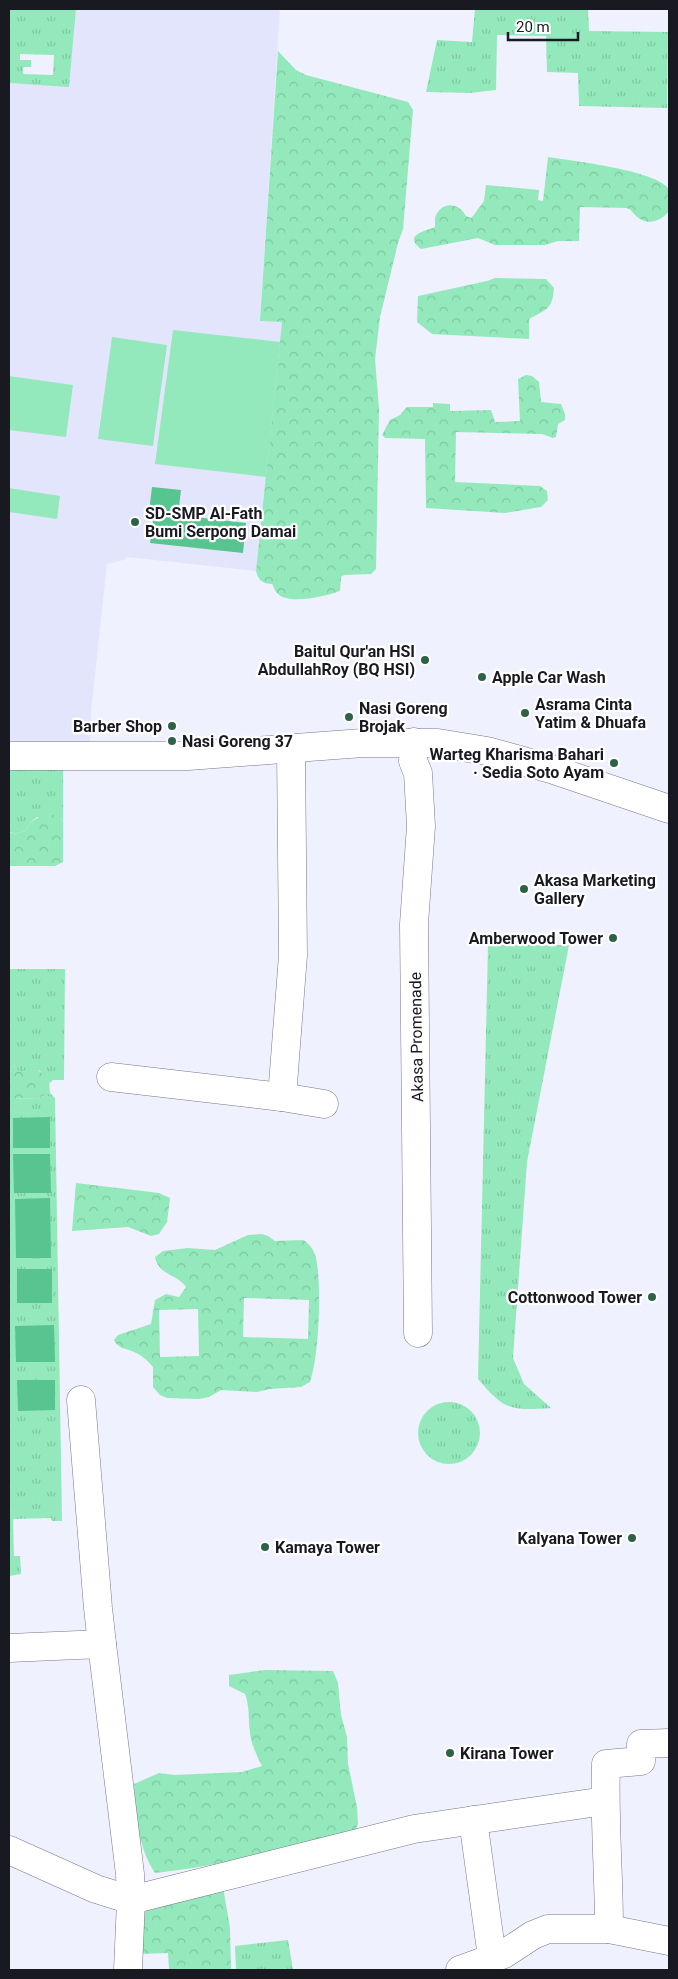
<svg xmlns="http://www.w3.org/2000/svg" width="678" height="1979" viewBox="0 0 678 1979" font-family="Roboto,sans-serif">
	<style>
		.built { fill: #e3e5fc }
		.grass { fill: url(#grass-tufts); fill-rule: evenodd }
		.forest { fill: url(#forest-crowns); fill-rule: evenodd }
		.pitch { fill: #93e9bb }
		.water { fill: #58c48f }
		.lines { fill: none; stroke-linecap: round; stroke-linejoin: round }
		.minor-casing { stroke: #76778b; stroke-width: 29 }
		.minor { stroke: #fff; stroke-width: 28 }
		.poi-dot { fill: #2d6247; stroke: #fff; stroke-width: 2 }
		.labels { text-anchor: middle; stroke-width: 4.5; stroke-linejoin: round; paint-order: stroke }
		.poi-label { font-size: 16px; font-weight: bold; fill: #191921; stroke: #fff; text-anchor: start }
		.street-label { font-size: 16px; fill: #191921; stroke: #fff }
	</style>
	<defs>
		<pattern id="grass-tufts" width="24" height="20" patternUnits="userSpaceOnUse" patternTransform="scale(1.25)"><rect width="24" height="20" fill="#93e9bb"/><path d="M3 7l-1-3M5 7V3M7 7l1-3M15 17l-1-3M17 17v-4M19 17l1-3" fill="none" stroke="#7ec7a0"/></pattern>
		<pattern id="forest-crowns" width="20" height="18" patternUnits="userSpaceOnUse" patternTransform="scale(1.25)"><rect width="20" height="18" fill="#93e9bb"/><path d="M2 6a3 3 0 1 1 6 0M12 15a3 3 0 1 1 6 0" fill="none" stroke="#7ec7a0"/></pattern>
	</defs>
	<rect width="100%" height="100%" fill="#f0f1fe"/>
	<polygon class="built" points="76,9 280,9 260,321 282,322 256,571 127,557 123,560 107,564 91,712 90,744 9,743 9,83 69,86"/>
	<g class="grass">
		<path d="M9,9H76L69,87L9,83ZM20,54L54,55L53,75L23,74V67H31V60H20Z"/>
		<polygon points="475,9 588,9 589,31 668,32 667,108 579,106 578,73 547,72 546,36 497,35 496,90 470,93 426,92 437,40 472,42"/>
		<polygon points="9,768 63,768 63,822 60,818 37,817 31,822 25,831 15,834 10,832"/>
		<path d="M488,945H569L527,1162L513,1358L524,1384L551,1408C511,1411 504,1410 478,1379Z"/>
		<polygon points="9,969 65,969 64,1080 53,1080 50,1083 39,1070 20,1072 9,1062"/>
		<polygon points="50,1093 55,1098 62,1521 52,1521 51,1518 13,1519 14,1556 20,1556 21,1574 9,1576 9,1099 38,1098"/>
		<circle cx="449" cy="1433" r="31"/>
		<polygon points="288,1940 293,1970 236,1970 235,1946"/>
	</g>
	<g class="forest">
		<path d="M278,51L296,70L306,75L408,102L413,110L403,229L398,243L380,317L375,359L379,409L376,569L371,574L344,575L341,577L340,591C327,596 289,605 278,594C275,592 274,587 272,584C263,584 258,580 256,571L282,322L260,321Z"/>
		<path d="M548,157C573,161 655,170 669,189V211C661,222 646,226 636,216C632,212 631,209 626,208L580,207L579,241H558L545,245H495L478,238L421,249C402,234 427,231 435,227V218C440,202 458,201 466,216L471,218L473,216L484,201L486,185L539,190L538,200L543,201Z"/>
		<path d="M495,278L546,279L554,288C552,310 547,309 529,319V339L432,334L417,322L418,296L487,281Z"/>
		<polygon points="526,375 532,376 539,382 541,402 561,404 565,414 565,420 558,424 556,437 553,438 542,434 456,432 455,482 540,486 547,491 548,500 541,507 505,513 426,508 425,439 385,438 382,435 390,420 400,415 407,407 433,407 433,403 450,404 450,411 491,410 495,422 520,421 518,379"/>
		<path d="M44,814C52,814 59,815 63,822V862L55,866H9V832L15,834L25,831L31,822Z"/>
		<path d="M9,1062L20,1072C36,1066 37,1068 49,1080L50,1093L38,1098L9,1099Z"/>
		<polygon points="76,1183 159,1193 170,1198 167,1222 159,1234 151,1236 128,1227 72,1231"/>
		<path d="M262,1234L268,1236L275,1241L303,1240C310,1244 314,1250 316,1258C322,1285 319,1357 310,1382L301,1387L270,1389L257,1392L221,1390L209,1397L199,1399L167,1398L160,1395L153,1387V1367C148,1361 142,1355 134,1352C126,1348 118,1349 114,1340L118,1335L151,1324L155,1300L166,1294L179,1297L186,1287C176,1273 159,1276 155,1257L163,1251L188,1248L215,1250L248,1235ZM244,1298L309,1300L308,1339L243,1337ZM198,1309L199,1356L160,1357L159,1310Z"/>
		<path d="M265,1670L333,1671L338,1683L341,1715L347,1737L348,1764L357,1807L358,1824L354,1834C287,1847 222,1866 155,1873C138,1847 135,1814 134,1784L159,1773L174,1775L242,1772L262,1766C257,1756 251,1744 250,1733C248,1719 250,1707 245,1694L229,1686V1675Z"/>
		<polygon points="223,1887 230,1928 231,1970 169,1970 168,1953 140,1954 137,1907"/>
	</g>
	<g class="pitch">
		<polygon points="173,330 280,342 266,477 155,464"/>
		<polygon points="112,337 167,345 153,446 98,439"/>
		<polygon points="9,376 73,385 66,437 9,430"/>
		<polygon points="9,488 60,496 57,519 9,512"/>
	</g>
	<g class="water">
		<polygon points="152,487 181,490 178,515 246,523 243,553 150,543 154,513 149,512"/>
		<polygon points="50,1117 50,1148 13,1148 13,1118"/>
		<polygon points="13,1154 50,1154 51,1193 14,1193"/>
		<polygon points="50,1198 51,1258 16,1258 15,1199"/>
		<rect x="17" y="1269" width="35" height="34"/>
		<polygon points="54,1325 55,1362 16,1362 15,1326"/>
		<polygon points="17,1380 55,1380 55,1410 18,1411"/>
	</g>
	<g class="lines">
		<defs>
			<g id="minor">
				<polyline points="414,742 413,761 418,773 421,826 414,924 418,1333"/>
				<polyline points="9,756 188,756 363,743 438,743 487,751 509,757 551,769 669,809"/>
				<polyline points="111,1077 282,1097 293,955 291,749"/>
				<polyline points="282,1097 324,1104"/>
				<polyline points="102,1644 130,1874 131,1900 128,1970"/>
				<polyline points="9,1648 102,1644 98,1608 81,1400"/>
				<path d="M669,1743L641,1744V1761L606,1764C604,1819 609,1874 609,1929L669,1941"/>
				<polyline points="473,1820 492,1957"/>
				<polyline points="9,1850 96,1889 131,1900 414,1829 605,1801"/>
				<polyline points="460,1970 504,1954 533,1935 548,1929 609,1929"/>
			</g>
		</defs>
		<use href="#minor" class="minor-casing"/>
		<use href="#minor" class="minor"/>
	</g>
	<g class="poi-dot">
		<circle cx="135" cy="522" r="5"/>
		<circle cx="425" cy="660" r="5"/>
		<circle cx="482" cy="677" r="5"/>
		<circle cx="525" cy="713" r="5"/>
		<circle cx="349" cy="717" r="5"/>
		<circle cx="172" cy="726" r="5"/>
		<circle cx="172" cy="741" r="5"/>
		<circle cx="614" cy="763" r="5"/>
		<circle cx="524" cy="889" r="5"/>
		<circle cx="613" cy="938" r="5"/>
		<circle cx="652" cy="1297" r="5"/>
		<circle cx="632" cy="1538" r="5"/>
		<circle cx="265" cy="1547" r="5"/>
		<circle cx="450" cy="1753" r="5"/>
	</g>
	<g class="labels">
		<g class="poi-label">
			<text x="145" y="519">SD-SMP Al-Fath<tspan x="145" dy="18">Bumi Serpong Damai</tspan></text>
			<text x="415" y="657" text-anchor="end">Baitul Qur'an HSI<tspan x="415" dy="18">AbdullahRoy (BQ HSI)</tspan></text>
			<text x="492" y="683">Apple Car Wash</text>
			<text x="535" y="710">Asrama Cinta<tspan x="535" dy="18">Yatim &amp; Dhuafa</tspan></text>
			<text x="359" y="714">Nasi Goreng<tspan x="359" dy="18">Brojak</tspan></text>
			<text x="162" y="732" text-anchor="end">Barber Shop</text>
			<text x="182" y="747">Nasi Goreng 37</text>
			<text x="604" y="760" text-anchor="end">Warteg Kharisma Bahari<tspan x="604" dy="18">· Sedia Soto Ayam</tspan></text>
			<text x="534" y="886">Akasa Marketing<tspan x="534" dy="18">Gallery</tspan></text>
			<text x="603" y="944" text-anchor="end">Amberwood Tower</text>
			<text x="642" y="1303" text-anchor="end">Cottonwood Tower</text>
			<text x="622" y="1544" text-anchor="end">Kalyana Tower</text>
			<text x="275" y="1553">Kamaya Tower</text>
			<text x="460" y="1759">Kirana Tower</text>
		</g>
		<g class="street-label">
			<text transform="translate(416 1037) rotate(-91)" y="6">Akasa Promenade</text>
		</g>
	</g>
	<rect width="678" height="1979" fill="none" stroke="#191921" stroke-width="20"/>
	<path d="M508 32v8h70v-8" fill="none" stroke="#191921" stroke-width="2.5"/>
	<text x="516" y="32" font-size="15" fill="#191921" stroke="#ffffff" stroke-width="4" paint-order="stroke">20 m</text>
</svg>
